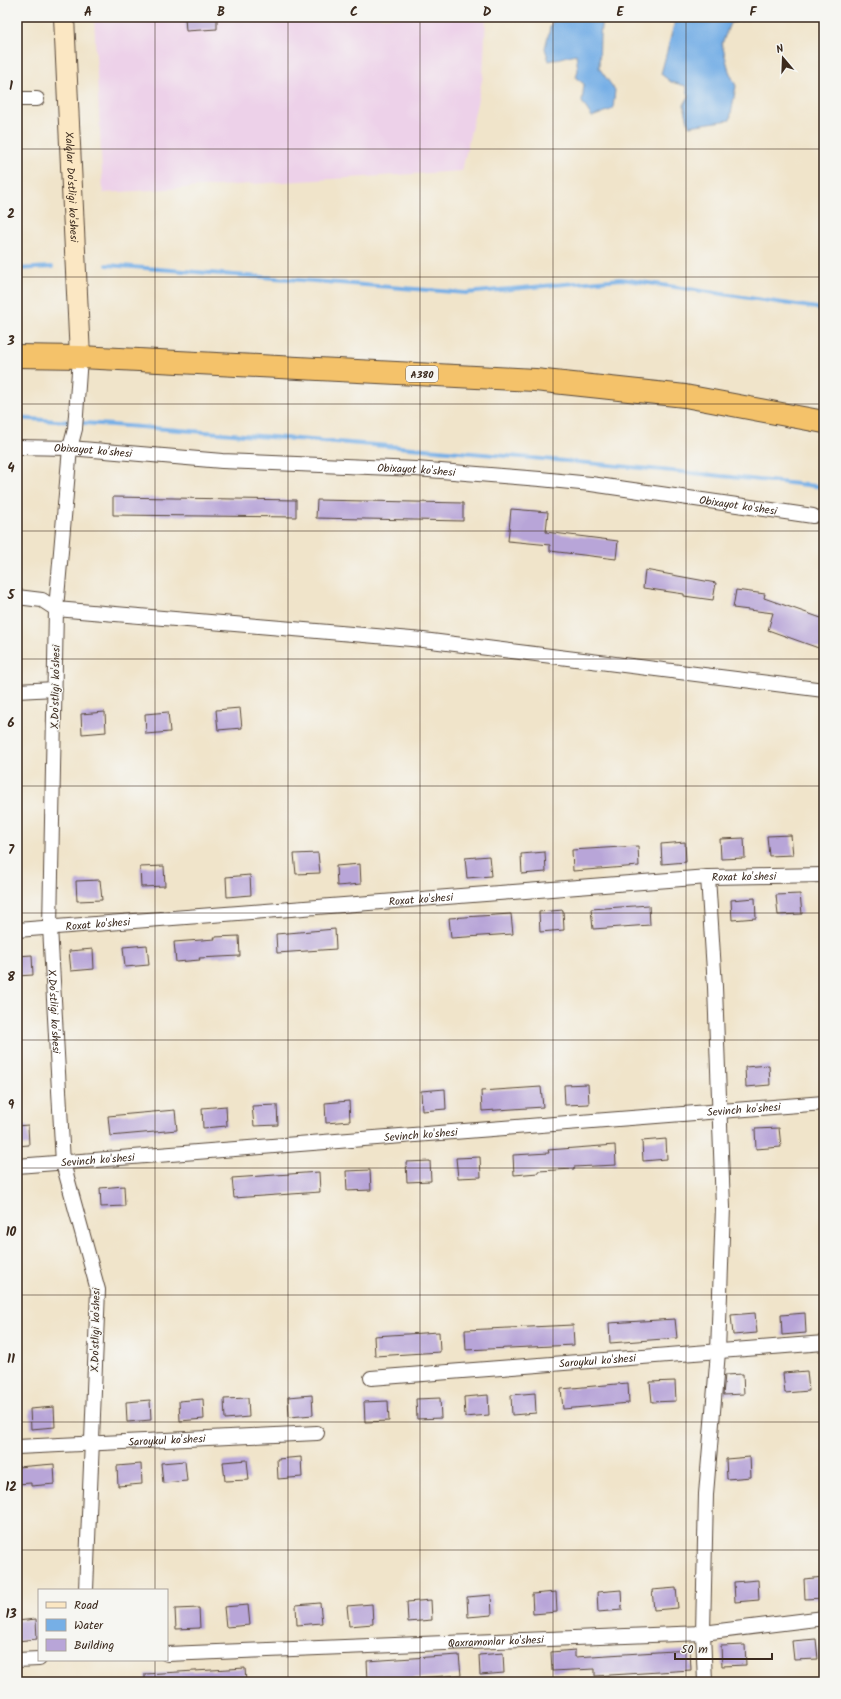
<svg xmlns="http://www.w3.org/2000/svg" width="841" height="1699" viewBox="0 0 841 1699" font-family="Kalam,sans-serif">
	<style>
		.built { fill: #edd1e9 }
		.water { fill: #76afe6; stroke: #586c82 }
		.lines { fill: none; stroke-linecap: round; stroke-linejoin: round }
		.stream { stroke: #76afe6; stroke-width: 4 }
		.building { fill: #b8a5d8 }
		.street-casing { stroke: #564638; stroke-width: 16 }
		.secondary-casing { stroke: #564638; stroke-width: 22 }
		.highway-casing { stroke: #564638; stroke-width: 24 }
		.street { stroke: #fff; stroke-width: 14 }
		.secondary { stroke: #fbe7c3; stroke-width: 20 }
		.highway { stroke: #f4c26a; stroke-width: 22 }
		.grid { fill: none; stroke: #3b2a1e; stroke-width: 1; stroke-opacity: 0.55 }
		.labels { text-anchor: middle; stroke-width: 3; stroke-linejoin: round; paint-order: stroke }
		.shield { fill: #f6f6f2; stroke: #73675e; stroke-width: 1 }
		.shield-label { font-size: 10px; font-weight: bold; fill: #3b2a1e }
		.street-label { font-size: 11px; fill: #3b2a1e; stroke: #f6f6f2 }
		.neatline { fill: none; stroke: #3b2a1e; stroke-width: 1.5 }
		.grid-label { font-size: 13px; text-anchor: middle; font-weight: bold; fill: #3b2a1e }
	</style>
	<rect width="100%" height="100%" fill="#f6f6f2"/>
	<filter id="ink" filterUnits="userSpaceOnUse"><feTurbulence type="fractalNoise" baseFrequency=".025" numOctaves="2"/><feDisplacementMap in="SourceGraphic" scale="8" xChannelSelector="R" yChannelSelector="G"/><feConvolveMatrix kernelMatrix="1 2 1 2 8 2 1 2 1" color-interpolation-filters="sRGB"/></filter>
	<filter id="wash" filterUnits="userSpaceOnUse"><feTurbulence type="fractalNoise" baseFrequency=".012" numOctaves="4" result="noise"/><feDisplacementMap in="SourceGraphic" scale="16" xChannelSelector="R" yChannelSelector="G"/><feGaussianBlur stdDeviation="0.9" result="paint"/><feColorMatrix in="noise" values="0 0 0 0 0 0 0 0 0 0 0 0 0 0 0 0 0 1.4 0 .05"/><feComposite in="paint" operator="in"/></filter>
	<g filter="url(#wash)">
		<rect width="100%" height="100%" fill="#f0e4ca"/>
		<polygon class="built" points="94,17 486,17 483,76 462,171 103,193"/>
		<g class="water">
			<polygon points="554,17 602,17 600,36 599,68 615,90 613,109 592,117 582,102 584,84 576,78 578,70 576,54 549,61 545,48 550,28"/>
			<polygon points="676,17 754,17 754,18 730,23 722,44 729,71 736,86 730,120 689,126 684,105 689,96 686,86 671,82 661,74"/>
		</g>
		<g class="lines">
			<g class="stream">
				<polyline points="107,265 466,293 621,279 817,308 824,314"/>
				<polyline points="17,269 52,267"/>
				<path d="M17,418C286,438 556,457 824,487"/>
			</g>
		</g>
		<g id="blocks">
			<g class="building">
				<polygon points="185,17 217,17 217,29 186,31"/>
				<polygon points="113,497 296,500 296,517 113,515"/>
				<polygon points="317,500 463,503 463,521 316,518"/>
				<polygon points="511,509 548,512 546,532 618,541 616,559 550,551 550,545 508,541"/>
				<polygon points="645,570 716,583 713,600 684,596 684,594 643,588"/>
				<polygon points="736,590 765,594 764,598 824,619 824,650 768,630 773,613 733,608"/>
				<polygon points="240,708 242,728 218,730 216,710"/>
				<polygon points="105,712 106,732 82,734 81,714"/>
				<polygon points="168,712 170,732 146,734 145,714"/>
				<polygon points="791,835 793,855 769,856 767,836"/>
				<polygon points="744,838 745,858 721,859 720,839"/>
				<polygon points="685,842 686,862 662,864 661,844"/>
				<polygon points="638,846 639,866 573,871 572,850"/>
				<polygon points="545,852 546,872 522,874 521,854"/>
				<polygon points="318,853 320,873 296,874 294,854"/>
				<polygon points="489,856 491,876 467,878 465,858"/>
				<polygon points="360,864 361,884 337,886 336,866"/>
				<polygon points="164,866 165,886 141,887 140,867"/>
				<polygon points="250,875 251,895 227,897 226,877"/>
				<polygon points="100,880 102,900 77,901 76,881"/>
				<polygon points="800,894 802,914 778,915 776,895"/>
				<polygon points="755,898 756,918 732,920 731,900"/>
				<polygon points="649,905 650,925 593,929 591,909"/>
				<polygon points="563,910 564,930 540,932 539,912"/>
				<polygon points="511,914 513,934 451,938 449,918"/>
				<polygon points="335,929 336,949 277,953 276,934"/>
				<polygon points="239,936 240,956 199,958 200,960 176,962 174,942 215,939 214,937"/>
				<polygon points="147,945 149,965 125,967 123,947"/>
				<polygon points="93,949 94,969 71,971 69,951"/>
				<polygon points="32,955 33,975 17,976 17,956"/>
				<polygon points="769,1065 770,1085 746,1087 745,1067"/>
				<polygon points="588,1084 589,1104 565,1105 564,1085"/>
				<polygon points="541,1087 543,1107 482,1111 481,1091"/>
				<polygon points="445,1089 446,1109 422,1111 421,1091"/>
				<polygon points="349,1101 350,1121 326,1123 325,1103"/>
				<polygon points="277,1105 278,1125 254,1126 252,1106"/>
				<polygon points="226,1106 227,1126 203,1128 202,1108"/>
				<polygon points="175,1110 177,1130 110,1136 108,1116"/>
				<polygon points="28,1125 29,1145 17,1146 17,1126"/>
				<polygon points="779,1128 781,1147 756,1149 755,1129"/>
				<polygon points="666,1139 667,1159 643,1161 642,1141"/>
				<polygon points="615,1145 616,1165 574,1167 574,1169 538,1171 538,1173 514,1175 513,1155 549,1153 548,1150"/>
				<polygon points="480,1157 481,1177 458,1178 456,1158"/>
				<polygon points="430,1161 431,1181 407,1182 406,1162"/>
				<polygon points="370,1170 371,1190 347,1191 346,1171"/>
				<polygon points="319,1172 320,1192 234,1198 232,1178"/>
				<polygon points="124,1186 125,1206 101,1207 100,1188"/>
				<polygon points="755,1313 757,1333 733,1335 731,1315"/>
				<polygon points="805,1313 806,1333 782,1335 781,1315"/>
				<polygon points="675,1319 677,1338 610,1343 609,1323"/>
				<polygon points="573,1325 574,1345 466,1350 465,1330"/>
				<polygon points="439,1332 440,1352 375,1356 374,1336"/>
				<polygon points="807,1371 809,1391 785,1393 783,1373"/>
				<polygon points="743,1374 744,1394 723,1395 725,1375"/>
				<polygon points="675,1381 676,1401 652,1402 650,1382"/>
				<polygon points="628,1383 629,1403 563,1409 561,1389"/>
				<polygon points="535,1393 536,1413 512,1415 511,1395"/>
				<polygon points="312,1395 313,1415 289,1417 288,1397"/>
				<polygon points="488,1395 489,1415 465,1417 464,1397"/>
				<polygon points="248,1398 249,1417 225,1419 224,1399"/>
				<polygon points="440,1398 441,1418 417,1419 416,1399"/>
				<polygon points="203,1399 204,1419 180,1421 179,1401"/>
				<polygon points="150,1400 151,1420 127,1422 126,1402"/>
				<polygon points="388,1401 389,1421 365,1422 364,1402"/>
				<polygon points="54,1407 55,1427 31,1429 30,1409"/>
				<polygon points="301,1457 302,1477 278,1479 277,1459"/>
				<polygon points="750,1457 751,1477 727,1479 726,1459"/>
				<polygon points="247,1460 249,1480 225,1481 223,1462"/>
				<polygon points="185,1461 187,1481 163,1483 161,1463"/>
				<polygon points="54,1464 55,1484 31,1486 31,1483 17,1484 17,1467"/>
				<polygon points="141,1464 142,1484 118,1486 117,1466"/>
				<polygon points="824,1577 824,1598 805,1599 804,1579"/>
				<polygon points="758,1580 759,1600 735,1602 734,1582"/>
				<polygon points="676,1588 678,1608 654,1610 652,1590"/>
				<polygon points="621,1590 622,1610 598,1612 597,1592"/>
				<polygon points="556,1592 557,1612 533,1614 532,1594"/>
				<polygon points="491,1595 492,1615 468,1617 467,1597"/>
				<polygon points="431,1600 432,1620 408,1622 407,1602"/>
				<polygon points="320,1603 322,1623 297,1625 296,1605"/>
				<polygon points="372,1604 373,1624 349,1626 347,1606"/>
				<polygon points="248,1605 250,1625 226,1627 224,1607"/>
				<polygon points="199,1608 200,1628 176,1629 175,1609"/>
				<polygon points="36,1619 37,1639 17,1641 17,1621"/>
				<polygon points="816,1639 818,1659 794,1660 792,1641"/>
				<polygon points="745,1645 746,1665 722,1666 721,1646"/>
				<polygon points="575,1650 575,1657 690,1650 691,1670 595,1676 595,1669 552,1671 551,1652"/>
				<polygon points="503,1653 504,1673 480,1675 479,1655"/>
				<polygon points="459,1655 461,1675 368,1681 367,1661"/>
				<polygon points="245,1668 246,1682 145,1682 145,1674"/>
			</g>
		</g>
	</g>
	<g filter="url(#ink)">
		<use href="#blocks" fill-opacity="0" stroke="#564638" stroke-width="1"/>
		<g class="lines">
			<defs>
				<g id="street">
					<polyline points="17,99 37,99"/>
					<path id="s1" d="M80,357L75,429L70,448L56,609L50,927L63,1163L98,1290L86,1590"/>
					<path id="s2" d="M17,447L70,448L222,461L416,469L540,479L591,484L813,516"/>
					<polyline points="17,597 42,600 56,609 423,640 824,690"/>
					<polyline points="17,691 55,689"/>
					<path id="s3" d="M17,930L708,877L824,875"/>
					<path id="s4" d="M17,1166L824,1103"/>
					<path id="s5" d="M371,1378L824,1343"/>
					<path id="s6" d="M17,1447L317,1433"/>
					<path id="s7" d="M167,1654L703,1633L824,1618"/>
					<polyline points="17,1660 39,1659"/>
					<polyline points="705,1682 703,1633 706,1494 718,1352 723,1207 715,987 708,877"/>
				</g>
				<g id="secondary">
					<path id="s8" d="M64,17L80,357"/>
				</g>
				<polyline id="highway" points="17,356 80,357 535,380 685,396 824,422"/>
			</defs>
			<use href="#street" class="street-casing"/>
			<use href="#secondary" class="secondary-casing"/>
			<use href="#highway" class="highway-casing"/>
			<use href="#street" class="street"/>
			<use href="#secondary" class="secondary"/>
			<use href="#highway" class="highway"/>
		</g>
	</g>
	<path class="grid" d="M155,17V1590M288,17V1682M420,17V1682M553,17V1682M686,17V1682M17,149H824M17,277H824M17,404H824M17,531H824M17,659H824M17,786H824M17,913H824M17,1040H824M17,1168H824M17,1295H824M17,1422H824M17,1550H824M155,1660V1682"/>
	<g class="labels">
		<rect class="shield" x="406" y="366" width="32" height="16" rx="3"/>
		<g class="shield-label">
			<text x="422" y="378">A380</text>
		</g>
		<g class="street-label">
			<text dy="4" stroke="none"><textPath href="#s8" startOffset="170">Xalqlar Do'stligi ko'shesi</textPath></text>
			<text dy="4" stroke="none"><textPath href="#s2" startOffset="76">Obixayot ko'shesi</textPath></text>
			<text dy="4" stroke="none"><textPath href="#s2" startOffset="400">Obixayot ko'shesi</textPath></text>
			<text dy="4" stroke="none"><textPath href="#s2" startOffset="724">Obixayot ko'shesi</textPath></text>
			<text transform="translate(55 687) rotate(-89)" y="4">X.Do'stligi ko'shesi</text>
			<text dy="4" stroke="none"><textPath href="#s3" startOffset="729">Roxat ko'shesi</textPath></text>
			<text dy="4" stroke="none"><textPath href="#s3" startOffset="405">Roxat ko'shesi</textPath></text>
			<text dy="4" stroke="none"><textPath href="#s3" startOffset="81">Roxat ko'shesi</textPath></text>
			<text dy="4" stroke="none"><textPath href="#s1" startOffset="656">X.Do'stligi ko'shesi</textPath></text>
			<text dy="4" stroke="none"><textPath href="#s4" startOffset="729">Sevinch ko'shesi</textPath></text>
			<text dy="4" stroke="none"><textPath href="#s4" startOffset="405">Sevinch ko'shesi</textPath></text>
			<text dy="4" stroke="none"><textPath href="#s4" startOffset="81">Sevinch ko'shesi</textPath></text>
			<text transform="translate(95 1330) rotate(-89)" y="4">X.Do'stligi ko'shesi</text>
			<text dy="4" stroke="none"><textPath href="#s5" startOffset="227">Saroykul ko'shesi</textPath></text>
			<text dy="4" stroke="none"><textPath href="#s6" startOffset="150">Saroykul ko'shesi</textPath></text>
			<text dy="4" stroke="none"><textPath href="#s7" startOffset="329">Qaxramonlar ko'shesi</textPath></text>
		</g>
	</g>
	<rect width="841" height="1699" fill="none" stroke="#f6f6f2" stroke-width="44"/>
	<rect x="38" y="1589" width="130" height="72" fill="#f6f6f2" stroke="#aba49d"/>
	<rect x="46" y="1602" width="20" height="6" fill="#fbe7c3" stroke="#aba49d"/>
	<text x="74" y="1609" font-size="12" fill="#3b2a1e">Road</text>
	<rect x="46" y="1619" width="20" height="12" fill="#76afe6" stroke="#aba49d"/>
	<text x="74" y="1629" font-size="12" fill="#3b2a1e">Water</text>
	<rect x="46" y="1639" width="20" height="12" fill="#b8a5d8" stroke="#aba49d"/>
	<text x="74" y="1649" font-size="12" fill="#3b2a1e">Building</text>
	<g transform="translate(783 58) rotate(341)" stroke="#f6f6f2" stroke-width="3" paint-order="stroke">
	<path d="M0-3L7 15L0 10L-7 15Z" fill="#3b2a1e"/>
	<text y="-6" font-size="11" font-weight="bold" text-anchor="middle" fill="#3b2a1e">N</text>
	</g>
	<path d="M675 1653v6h97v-6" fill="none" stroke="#3b2a1e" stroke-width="2"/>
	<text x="681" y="1653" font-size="12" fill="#3b2a1e" stroke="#f6f6f2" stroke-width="3" paint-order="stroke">50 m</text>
	<rect x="22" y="22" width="797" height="1655" class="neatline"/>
	<g class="grid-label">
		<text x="88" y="16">A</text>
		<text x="221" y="16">B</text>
		<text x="354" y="16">C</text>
		<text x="487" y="16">D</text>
		<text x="620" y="16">E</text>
		<text x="753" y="16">F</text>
		<text x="11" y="90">1</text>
		<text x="11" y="218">2</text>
		<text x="11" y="345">3</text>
		<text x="11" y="472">4</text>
		<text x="11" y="599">5</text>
		<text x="11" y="727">6</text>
		<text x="11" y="854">7</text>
		<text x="11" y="981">8</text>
		<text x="11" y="1109">9</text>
		<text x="11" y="1236">10</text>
		<text x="11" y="1363">11</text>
		<text x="11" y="1491">12</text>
		<text x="11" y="1618">13</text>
	</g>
</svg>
